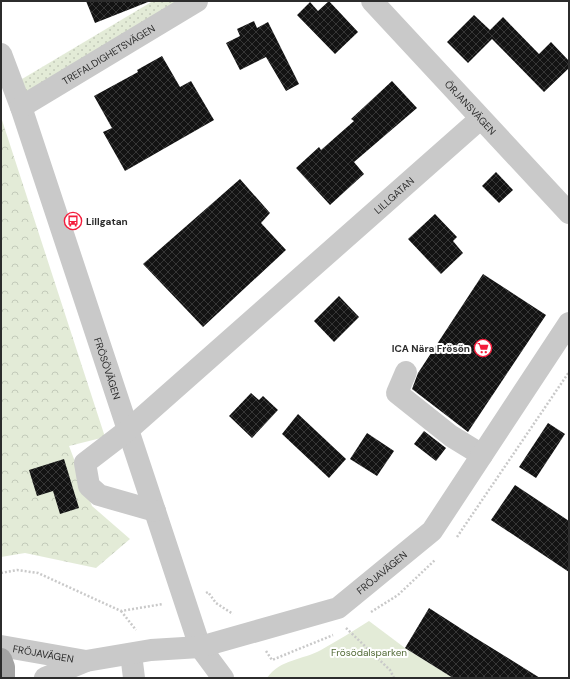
<svg xmlns="http://www.w3.org/2000/svg" width="570" height="679" viewBox="0 0 570 679" font-family="'DM Sans',sans-serif">
	<style>
		.grass { fill: url(#grass-dots) }
		.forest { fill: url(#forest-crowns) }
		.park { fill: #e3ebd7 }
		.building { fill: url(#building-cross-hatch) }
		.lines { fill: none; stroke-linecap: round; stroke-linejoin: round }
		.path { stroke: #c9c9c9; stroke-width: 2.5; stroke-dasharray: 2 2; stroke-linecap: butt }
		.minor { stroke: #c9c9c9; stroke-width: 22 }
		.major { stroke: #a4a4a4; stroke-width: 22 }
		.labels { text-anchor: middle; stroke-width: 4; stroke-linejoin: round; paint-order: stroke }
		.street-label { font-size: 10px; fill: #2c2c2c; stroke: #fff }
		.poi-label { font-size: 10px; font-weight: bold; fill: #2c2c2c; stroke: #fff; text-anchor: start }
		.park-label { font-size: 10px; fill: #526a36; stroke: #fff }
	</style>
	<defs>
		<pattern id="grass-dots" width="8" height="8" patternUnits="userSpaceOnUse"><rect width="8" height="8" fill="#e3ebd7"/><path d="M2 2h.1M6 6h.1" fill="none" stroke="#c3cab9" stroke-width="1.8" stroke-linecap="round"/></pattern>
		<pattern id="forest-crowns" width="20" height="18" patternUnits="userSpaceOnUse"><rect width="20" height="18" fill="#e3ebd7"/><path d="M2 6a3 3 0 1 1 6 0M12 15a3 3 0 1 1 6 0" fill="none" stroke="#c3cab9"/></pattern>
		<pattern id="building-cross-hatch" width="8" height="8" patternUnits="userSpaceOnUse"><rect width="8" height="8" fill="#131313"/><path d="M0 0l8 8M0 8l8-8" fill="none" stroke="#363636"/></pattern>
	</defs>
	<rect width="100%" height="100%" fill="#fff"/>
	<polygon class="grass" points="153,1 197,1 21,107 12,85"/>
	<polygon class="forest" points="1,117 105,437 69,446 92,506 130,539 96,568 25,553 1,557"/>
	<path class="park" d="M369,621L405,648L453,678H267C280,659 303,660 321,650C337,641 353,631 369,621Z"/>
	<g class="building">
		<polygon points="86,1 148,1 148,2 95,23"/>
		<polygon points="329,1 358,32 335,54 297,15 310,2 318,11"/>
		<polygon points="474,15 490,30 503,17 539,54 551,42 569,61 569,68 544,92 492,39 468,63 447,42"/>
		<polygon points="254,21 257,28 268,22 299,84 286,91 266,57 240,70 226,43 240,36 237,29"/>
		<polygon points="162,56 180,87 191,81 214,120 125,171 103,132 112,128 94,96 138,72 137,70"/>
		<polygon points="392,81 417,108 354,162 364,174 330,205 296,168 319,147 321,150 354,121 351,119"/>
		<polygon points="496,172 513,190 499,203 482,186"/>
		<polygon points="240,179 270,213 261,223 286,250 203,327 143,264"/>
		<polygon points="435,214 457,237 453,241 463,253 441,274 408,239"/>
		<polygon points="483,274 546,315 468,432 412,389 418,373"/>
		<polygon points="339,296 359,317 334,342 314,321"/>
		<polygon points="251,393 259,400 263,396 278,410 252,438 229,416"/>
		<polygon points="298,414 346,459 329,478 282,434"/>
		<polygon points="548,423 565,434 536,478 519,467"/>
		<polygon points="424,431 446,448 436,461 414,444"/>
		<polygon points="367,433 394,451 377,476 350,459"/>
		<polygon points="64,459 79,508 60,514 53,491 37,496 29,470"/>
		<polygon points="515,485 569,521 569,572 491,520"/>
		<polygon points="429,608 474,637 540,678 453,678 405,648"/>
	</g>
	<g class="lines">
		<g class="path">
			<polyline points="457,537 569,372"/>
			<polyline points="1,573 17,570 38,573 121,611 163,604"/>
			<polyline points="206,593 208,592 216,603 233,614"/>
			<polyline points="121,611 136,630"/>
			<polyline points="371,612 398,595 435,560"/>
			<polyline points="346,628 390,670 394,678"/>
			<polyline points="266,651 272,660 333,635"/>
		</g>
		<g class="minor">
			<path id="s1" d="M372,1L569,213"/>
			<path id="s2" d="M1,54L21,107L200,647L223,678"/>
			<path id="s3" d="M21,107L197,1"/>
			<polyline points="406,372 397,393 451,436 482,455"/>
			<path id="s4" d="M155,511L99,495L89,486L85,463L128,430L480,119"/>
			<path id="s5" d="M1,646L86,661"/>
			<polyline points="131,654 134,678"/>
			<path id="s6" d="M45,678L86,661L151,650L200,647L338,608L432,531L569,323"/>
		</g>
		<polyline class="major" points="1,659 4,667 4,678"/>
	</g>
	<defs>
		<symbol id="bus-ring" viewBox="-11 -11 22 22"><circle r="9.5" fill="#fff" stroke="#f41c3b" stroke-width="1.5"/><path d="M-5-6H5V4H4V6H2V4H-2V6H-4V4H-5ZM-3.5-4V0h7V-4ZM-3.5 1.2v1.5H-2V1.2ZM2 1.2v1.5H3.5V1.2Z" fill="#f41c3b"/></symbol>
		<symbol id="supermarket-ring" viewBox="-11 -11 22 22"><circle r="9.5" fill="#fff" stroke="#f41c3b" stroke-width="1.5"/><path d="M-6-5.5h2.5l.6 2H6L4.5 2H-2.5L-4.4-4H-6ZM-1.5 3.2a1.3 1.3 0 1 0 .1 0ZM3 3.2a1.3 1.3 0 1 0 .1 0Z" fill="#f41c3b"/></symbol>
	</defs>
	<g fill-rule="evenodd">
		<use href="#bus-ring" x="63" y="211" width="20" height="20"/>
		<use href="#supermarket-ring" x="473" y="338" width="20" height="20"/>
	</g>
	<g class="labels">
		<g class="street-label">
			<text dy="4" stroke="none"><textPath href="#s3" startOffset="102">TREFALDIGHETSVÄGEN</textPath></text>
			<text dy="4" stroke="none"><textPath href="#s1" startOffset="145">ÖRJANSVÄGEN</textPath></text>
			<text dy="4" stroke="none"><textPath href="#s4" startOffset="504">LILLGATAN</textPath></text>
			<text dy="4" stroke="none"><textPath href="#s2" startOffset="332">FRÖSÖVÄGEN</textPath></text>
			<text dy="4" stroke="none"><textPath href="#s6" startOffset="359">FRÖJAVÄGEN</textPath></text>
			<text dy="4" stroke="none"><textPath href="#s5" startOffset="43">FRÖJAVÄGEN</textPath></text>
		</g>
		<g class="poi-label">
			<text x="86" y="225">Lillgatan</text>
			<text x="470" y="352" text-anchor="end">ICA Nära Frösön</text>
		</g>
		<g class="park-label">
			<text x="369" y="656">Frösödalsparken</text>
		</g>
	</g>
	<rect width="570" height="679" fill="none" stroke="#2c2c2c" stroke-width="4"/>
</svg>
